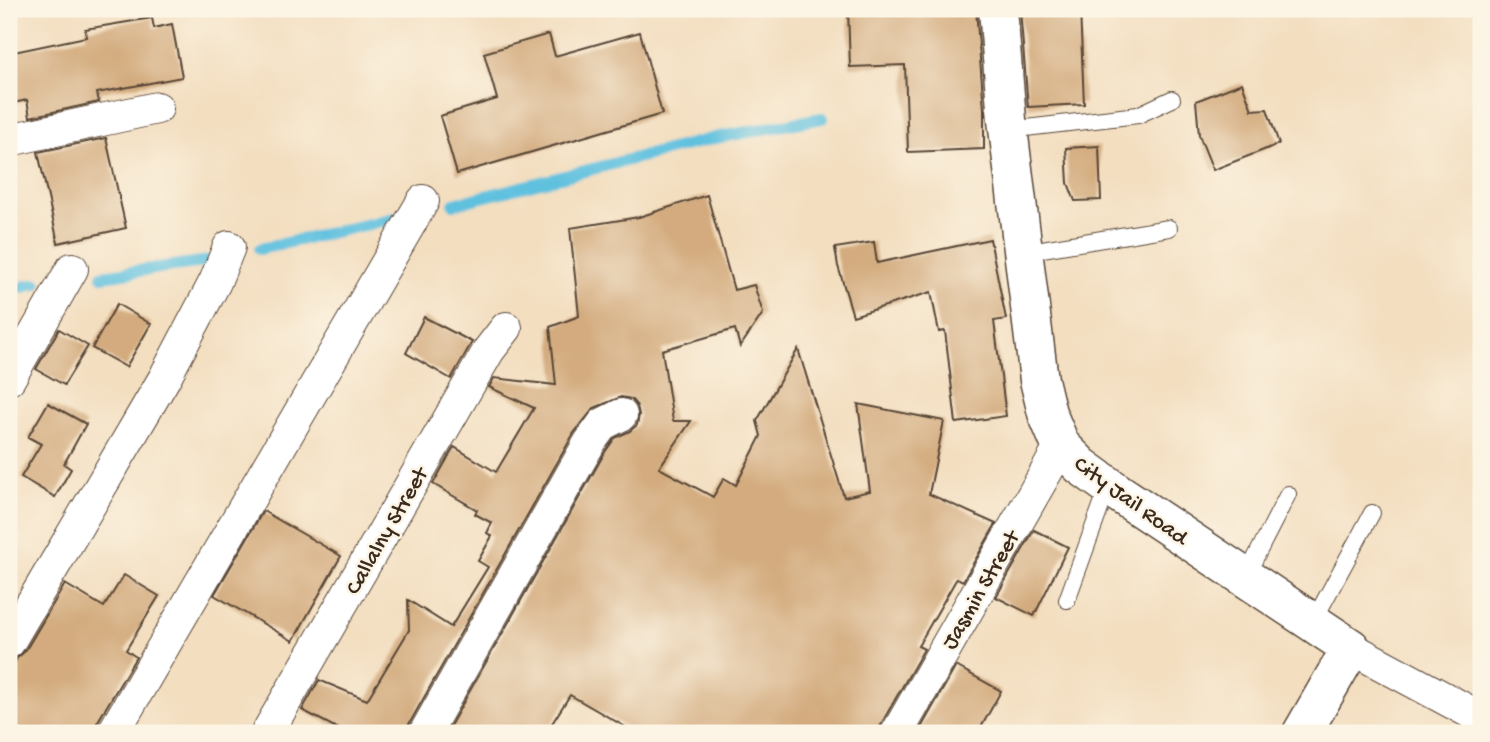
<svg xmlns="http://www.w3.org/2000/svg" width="1490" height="742" viewBox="0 0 1490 742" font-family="'Gochi Hand',sans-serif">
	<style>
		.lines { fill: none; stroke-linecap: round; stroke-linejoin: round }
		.stream { stroke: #61c1df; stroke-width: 12 }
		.building { fill: #d3ab7e }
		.service-casing { stroke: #574536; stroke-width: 18 }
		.minor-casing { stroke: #574536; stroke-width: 34 }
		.tertiary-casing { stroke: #574536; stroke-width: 41 }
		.service { stroke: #fff; stroke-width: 16 }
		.minor { stroke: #fff; stroke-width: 32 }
		.tertiary { stroke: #fff; stroke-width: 38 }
		.labels { text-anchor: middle; stroke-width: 5; stroke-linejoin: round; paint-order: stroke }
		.street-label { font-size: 23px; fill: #3b2a1e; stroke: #fcf5e5 }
	</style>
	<rect width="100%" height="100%" fill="#fcf5e5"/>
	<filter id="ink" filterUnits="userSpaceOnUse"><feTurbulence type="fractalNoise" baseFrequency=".0143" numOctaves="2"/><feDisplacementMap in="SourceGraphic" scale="14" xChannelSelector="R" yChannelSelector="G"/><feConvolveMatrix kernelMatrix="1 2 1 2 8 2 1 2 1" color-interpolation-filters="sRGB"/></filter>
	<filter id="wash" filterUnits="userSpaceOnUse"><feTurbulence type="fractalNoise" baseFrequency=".00686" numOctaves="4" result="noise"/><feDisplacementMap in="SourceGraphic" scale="28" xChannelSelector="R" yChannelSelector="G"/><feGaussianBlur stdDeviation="1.57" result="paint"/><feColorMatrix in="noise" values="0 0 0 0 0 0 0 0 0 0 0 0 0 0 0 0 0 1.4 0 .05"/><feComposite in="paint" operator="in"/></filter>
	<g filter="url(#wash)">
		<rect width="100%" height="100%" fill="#f3dec0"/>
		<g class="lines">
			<g class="stream">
				<polyline points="454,204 715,138 822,118"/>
				<polyline points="260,249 395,218"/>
				<polyline points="102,276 209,261"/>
				<polyline points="9,290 36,284"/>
			</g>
		</g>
		<g id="blocks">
			<g class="building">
				<polygon points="848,9 976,9 984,109 984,149 908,152 905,65 850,67"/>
				<polygon points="1020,9 1080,9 1084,104 1028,107"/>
				<polygon points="152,18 154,28 172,24 182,77 97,93 99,102 30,117 27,100 9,104 9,53 86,37 85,29"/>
				<polygon points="640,32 662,114 457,174 440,116 497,99 484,53 549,34 555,56"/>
				<polygon points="1242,83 1252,110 1267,109 1279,144 1213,170 1199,135 1196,101"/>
				<polygon points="106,138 126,228 58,243 38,152"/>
				<polygon points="1099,146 1101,200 1075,201 1068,183 1066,148"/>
				<polygon points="707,195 734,290 754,285 763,313 740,347 735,329 662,350 673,421 691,421 659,468 713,497 724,478 736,485 761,436 757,421 798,349 844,497 870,491 858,404 944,421 929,494 996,524 963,581 957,578 918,646 924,649 881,724 879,733 636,733 570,695 546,733 446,733 605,452 615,438 630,431 637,425 639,415 637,406 631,399 621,397 594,408 574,433 409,724 407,733 346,733 302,710 319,680 367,700 409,630 408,600 451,627 488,567 478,561 492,536 487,533 492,523 475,514 477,510 433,484 454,447 496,472 534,408 489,387 494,378 556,385 550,327 579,316 570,228 639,217"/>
				<polygon points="990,239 1006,319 994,321 1006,416 956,423 945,331 939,332 931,292 853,316 838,266 835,248 874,242 877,263"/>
				<polygon points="117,304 151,324 126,367 92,348"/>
				<polygon points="424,317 472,342 451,379 406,353"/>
				<polygon points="59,329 88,346 64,385 36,369"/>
				<polygon points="48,403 86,424 64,464 71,469 55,497 21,477 41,444 28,437"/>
				<polygon points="263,511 341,556 293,641 214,595"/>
				<polygon points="1034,530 1068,547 1034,616 996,597"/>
				<polygon points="124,575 159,596 126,650 136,657 91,733 9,733 9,672 17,658 25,651 65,584 104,607"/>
				<polygon points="956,666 1001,691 978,733 918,733"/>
			</g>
		</g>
	</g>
	<g filter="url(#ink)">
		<use href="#blocks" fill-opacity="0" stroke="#574536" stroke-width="2"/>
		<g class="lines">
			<defs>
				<g id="service">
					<polyline points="1008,130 1138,115 1172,99"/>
					<polyline points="1024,252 1169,228"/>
					<polyline points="1245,578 1288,494"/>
					<polyline points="1067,600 1108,487"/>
					<polyline points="1313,622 1372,513"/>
				</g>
				<g id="minor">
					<polyline points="9,140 157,108"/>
					<polyline points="9,379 72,269"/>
					<polyline points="9,642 164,379 215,282 229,247"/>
					<polyline points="1351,648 1481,718"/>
					<polyline points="113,733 423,201"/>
					<polyline points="267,733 489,350 506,328"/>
					<polyline points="425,733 590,442 603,424 621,415"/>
					<polyline points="897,733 1061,446"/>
				</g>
				<polyline id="tertiary" points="998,9 1007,120 1039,380 1047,413 1061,446 1081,466 1117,492 1351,648 1302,733"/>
			</defs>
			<use href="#service" class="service-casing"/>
			<use href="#minor" class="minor-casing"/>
			<use href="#tertiary" class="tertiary-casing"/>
			<use href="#service" class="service"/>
			<use href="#minor" class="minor"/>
			<use href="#tertiary" class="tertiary"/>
		</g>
	</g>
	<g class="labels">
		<g class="street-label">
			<text transform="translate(1132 499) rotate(36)" y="8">City Jail Road</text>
			<text transform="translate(385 530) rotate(-60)" y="8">Callalny Street</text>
			<text transform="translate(979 589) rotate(-60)" y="8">Jasmin Street</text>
		</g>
	</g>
	<rect width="1490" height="742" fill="none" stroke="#fcf5e5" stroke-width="35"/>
</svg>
